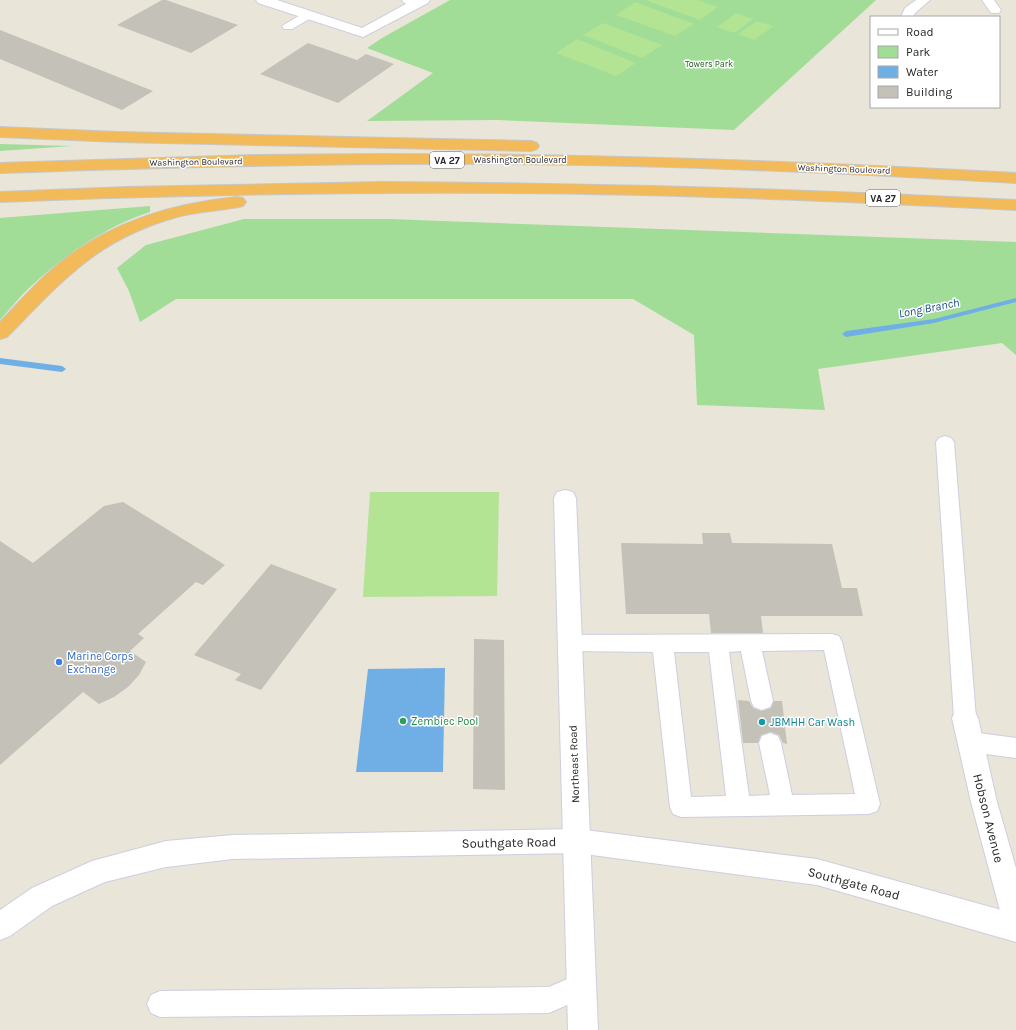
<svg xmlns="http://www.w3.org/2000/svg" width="1016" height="1030" viewBox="0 0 1016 1030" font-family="Karla,sans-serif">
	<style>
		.green { fill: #a1dd97 }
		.pitch { fill: #b2e493 }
		.water { fill: #70afe6 }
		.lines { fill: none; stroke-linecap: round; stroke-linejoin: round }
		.stream { fill: #70afe6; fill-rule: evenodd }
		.building { fill: #c4c1b8 }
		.service-casing { stroke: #cecedf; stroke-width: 2 }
		.minor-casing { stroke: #cecedf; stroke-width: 2 }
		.tertiary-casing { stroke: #cecedf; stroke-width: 2 }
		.motorway-casing { stroke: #c7c7c7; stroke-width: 2 }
		.service { fill: #fff; fill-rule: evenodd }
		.minor { fill: #fff; fill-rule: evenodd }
		.tertiary { fill: #fff; fill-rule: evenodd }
		.motorway { fill: #f3ba59; fill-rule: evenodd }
		.shop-dot { fill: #3f7fe0; stroke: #fff; stroke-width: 1.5 }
		.leisure-dot { fill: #2e9e5b; stroke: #fff; stroke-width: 1.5 }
		.culture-dot { fill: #0f9aa8; stroke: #fff; stroke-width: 1.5 }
		.labels { text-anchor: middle; stroke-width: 3; stroke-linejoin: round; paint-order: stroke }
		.far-park-label { font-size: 9px; fill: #1e5d1d; stroke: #fff }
		.far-street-label { font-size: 9px; fill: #262626; stroke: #fff }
		.shield { fill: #fff; stroke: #676767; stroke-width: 1 }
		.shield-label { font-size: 10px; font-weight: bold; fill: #262626 }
		.shop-label { font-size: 11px; fill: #366cbe; stroke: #fff; text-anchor: start }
		.leisure-label { font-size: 11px; fill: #27864d; stroke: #fff; text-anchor: start }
		.culture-label { font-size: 11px; fill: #0d838f; stroke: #fff; text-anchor: start }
		.street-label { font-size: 11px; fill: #262626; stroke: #fff }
		.water-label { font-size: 12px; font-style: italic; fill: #154c8c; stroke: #fff }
		.near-street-label { font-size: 13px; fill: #262626; stroke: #fff }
	</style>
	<rect width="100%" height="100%" fill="#e9e5d8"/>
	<g class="green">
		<polygon points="450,0 876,0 734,130 498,120 367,121 433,73 367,48 382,38"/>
		<polygon points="0,144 72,146 0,151"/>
		<path d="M150,206V212C106,226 65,255 31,286C20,296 10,309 0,320V218Z"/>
		<polygon points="244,219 388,219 1016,242 1016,355 1002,343 818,369 825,410 697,405 694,335 633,299 176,299 140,322 129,291 117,268 146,245"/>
	</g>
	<g class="pitch">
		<polygon points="645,0 697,0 718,7 700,20"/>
		<polygon points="635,2 694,24 675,36 616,15"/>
		<polygon points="736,13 753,19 734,33 717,27"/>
		<polygon points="757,21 774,26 754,40 738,34"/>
		<polygon points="603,23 662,45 642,58 583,35"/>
		<polygon points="577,39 636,63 616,76 556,53"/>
		<polygon points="370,492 499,492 497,596 363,597"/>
	</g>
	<polygon class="water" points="445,668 443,772 356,772 368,669"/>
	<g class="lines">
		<g class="stream">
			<polygon points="1016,298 1016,302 934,323 846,337 842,334 846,331 934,319"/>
			<polygon points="0,358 62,366 66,369 62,372 0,364"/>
		</g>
	</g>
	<g class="building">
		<polygon points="162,0 166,0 238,25 191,53 117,25"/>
		<polygon points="0,30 43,47 153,91 122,110 0,59"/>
		<polygon points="308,43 357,60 366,54 394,64 338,103 260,74"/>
		<polygon points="123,502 225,565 203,585 196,582 138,634 144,638 130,651 146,662 139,675 128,687 114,697 99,704 83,692 0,765 0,541 33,563 104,506"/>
		<polygon points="702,533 730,533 732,543 832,544 842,588 857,588 863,616 761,616 763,633 711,633 709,614 626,614 621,543 703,544"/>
		<polygon points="271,564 337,589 261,690 235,680 241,674 194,655"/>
		<polygon points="474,639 504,640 505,790 473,789"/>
		<polygon points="738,700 749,701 753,708 761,711 771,708 774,701 782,701 787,744 783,743 779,735 771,732 761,735 758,743 743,743"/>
	</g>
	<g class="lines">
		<defs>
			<g id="service">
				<polygon points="402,0 421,0 424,3 418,7 404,3"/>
				<polygon points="916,0 930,0 915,13 913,17 901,17 905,8"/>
				<polygon points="982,0 994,0 1001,10 999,13 991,13"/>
				<polygon points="307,11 313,15 311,18 292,29 284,29 282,26"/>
				<polygon points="945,436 951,438 954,442 976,718 973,725 965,727 957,725 954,718 936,442 939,438"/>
				<path d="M832,634L839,636L842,642L880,804L877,811L869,814L681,817L673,814L670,807L653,652L570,651L563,649L560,643L563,637L570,635ZM824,650L855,794L792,795L781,743L778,736L770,733L762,736L759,743L770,795L749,796L729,652L741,651L751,701L754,707L762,710L770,707L773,701L762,651ZM674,652H709L726,796L691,797Z"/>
				<polygon points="971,732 1016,738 1016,758 971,752 963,749 960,742 963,735"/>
				<polygon points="581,973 590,977 594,986 590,995 549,1013 160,1017 151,1013 147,1004 151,995 160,991 549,987"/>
			</g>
			<g id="minor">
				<polygon points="256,0 277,0 362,28 413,0 430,0 428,3 363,37 258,3"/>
				<polygon points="565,490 573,492 576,498 598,1030 568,1030 554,498 557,492"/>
				<polygon points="965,707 974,710 978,718 997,802 1016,868 1016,931 1006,928 1002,918 971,802 952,718 956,710"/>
			</g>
			<polygon id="tertiary" points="577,829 817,859 1016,914 1016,942 817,885 577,853 233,859 166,867 105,882 52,906 10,936 0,940 0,910 32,888 92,861 166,841 233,835"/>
			<g id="motorway">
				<polygon points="0,127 118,132 531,141 537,143 539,146 537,149 531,151 118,142 0,137"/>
				<path d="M381,154C593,154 804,161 1016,173V183C846,173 676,165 506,164C337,163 169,167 0,173V163L254,155Z"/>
				<path d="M381,182C593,183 804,189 1016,200V210C846,201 676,194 506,193C337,192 169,195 0,202V192L127,187Z"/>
				<path d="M237,197L243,198L246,202L243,206C222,211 199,211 177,217C97,239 62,281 7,337L0,339V322C21,300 42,276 66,258C116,220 176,203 237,197Z"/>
			</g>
		</defs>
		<use href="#service" class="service-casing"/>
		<use href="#minor" class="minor-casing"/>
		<use href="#tertiary" class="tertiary-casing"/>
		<use href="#motorway" class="motorway-casing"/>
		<use href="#service" class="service"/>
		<use href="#minor" class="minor"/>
		<use href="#tertiary" class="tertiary"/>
		<use href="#motorway" class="motorway"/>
	</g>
	<circle class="shop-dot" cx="59" cy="662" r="4"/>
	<circle class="leisure-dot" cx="403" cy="721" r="4"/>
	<circle class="culture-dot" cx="762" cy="722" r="4"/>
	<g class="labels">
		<g class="far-park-label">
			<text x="709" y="67">Towers Park</text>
		</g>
		<g class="far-street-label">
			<text x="520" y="163">Washington Boulevard</text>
			<text transform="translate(196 162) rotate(-1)" y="3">Washington Boulevard</text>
			<text transform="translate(844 169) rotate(2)" y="3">Washington Boulevard</text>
		</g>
		<g class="shield">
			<rect x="430" y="152" width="34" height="16" rx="3"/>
			<rect x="866" y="190" width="34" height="16" rx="3"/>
		</g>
		<g class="shield-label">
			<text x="447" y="164">VA 27</text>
			<text x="883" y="202">VA 27</text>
		</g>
		<g class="shop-label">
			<text x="67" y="660">Marine Corps<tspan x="67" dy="13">Exchange</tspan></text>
		</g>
		<g class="leisure-label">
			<text x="411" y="725">Zembiec Pool</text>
		</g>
		<g class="culture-label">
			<text x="770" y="726">JBMHH Car Wash</text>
		</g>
		<g class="street-label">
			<text transform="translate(574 764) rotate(-92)" y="4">Northeast Road</text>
		</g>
		<g class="water-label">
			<text transform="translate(929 308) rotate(-11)" y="4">Long Branch</text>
		</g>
		<g class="near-street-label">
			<text transform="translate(989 818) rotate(76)" y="5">Hobson Avenue</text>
			<text transform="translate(509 842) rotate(-1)" y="5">Southgate Road</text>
			<text transform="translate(854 883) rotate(15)" y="5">Southgate Road</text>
		</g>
	</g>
	<rect x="870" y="16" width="130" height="92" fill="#ffffff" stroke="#a8a8a8"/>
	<rect x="878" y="29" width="20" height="6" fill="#ffffff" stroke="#a8a8a8"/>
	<text x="906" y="36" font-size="12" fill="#262626">Road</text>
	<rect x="878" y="46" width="20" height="12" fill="#a1dd97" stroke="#a8a8a8"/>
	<text x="906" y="56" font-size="12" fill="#262626">Park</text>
	<rect x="878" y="66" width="20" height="12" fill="#70afe6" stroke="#a8a8a8"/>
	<text x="906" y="76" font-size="12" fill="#262626">Water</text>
	<rect x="878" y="86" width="20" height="12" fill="#c4c1b8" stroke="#a8a8a8"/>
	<text x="906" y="96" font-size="12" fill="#262626">Building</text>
</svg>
